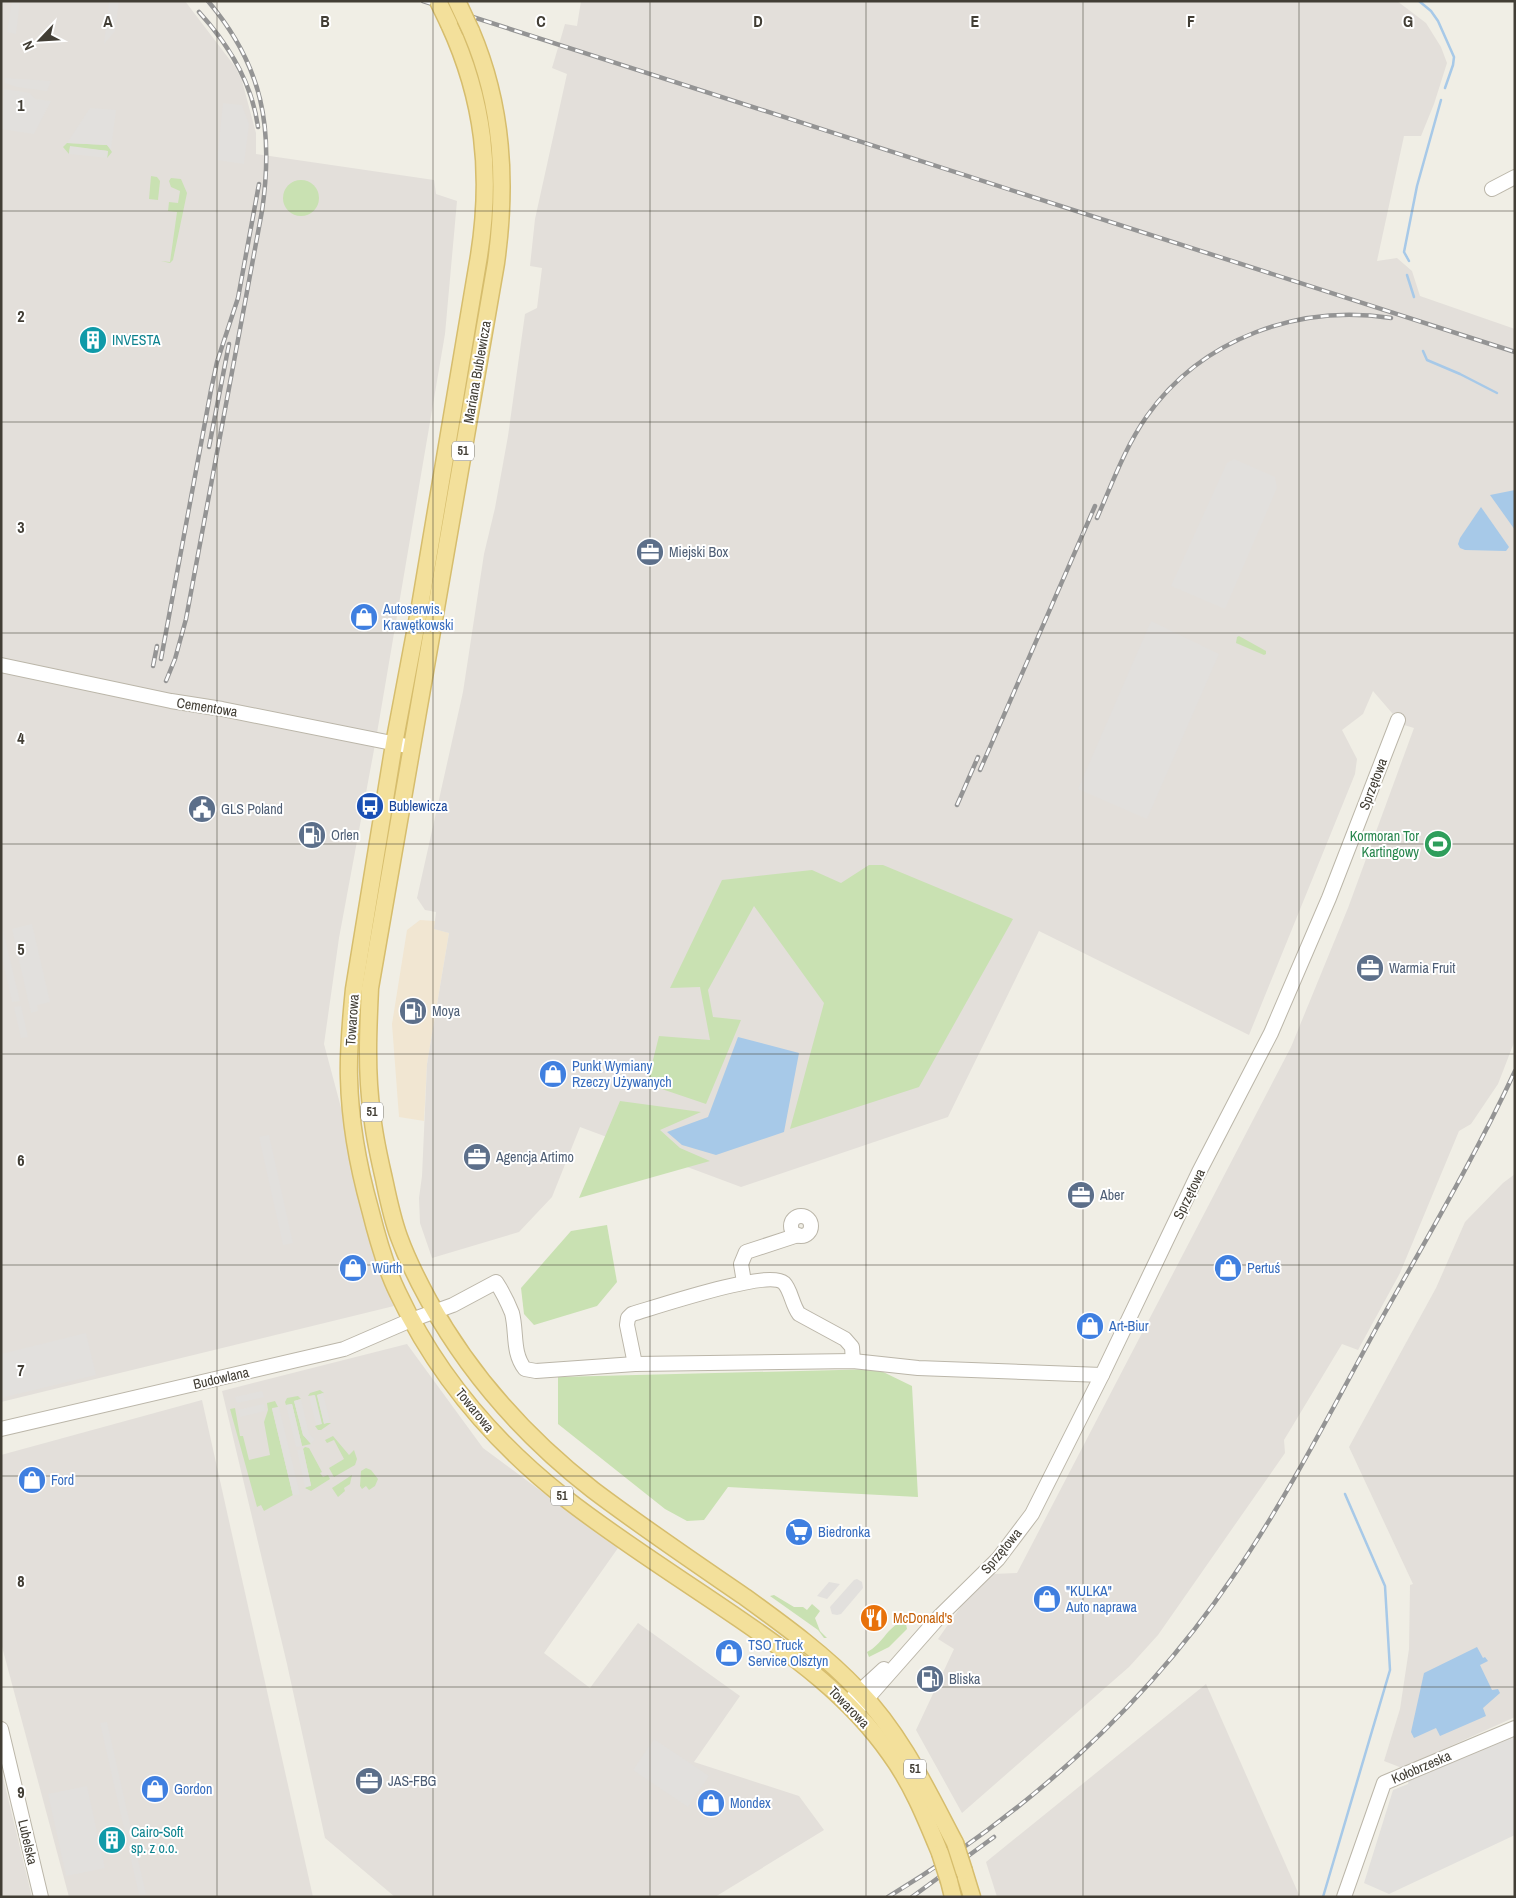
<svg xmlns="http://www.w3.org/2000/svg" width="1516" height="1898" viewBox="0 0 1516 1898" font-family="'Archivo Narrow',sans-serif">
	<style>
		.commercial { fill: #f1e6d2 }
		.industrial { fill: #e3dfda }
		.green { fill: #c9e1b2 }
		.parking { fill: #e2e0dd }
		.water { fill: #a7c9e8 }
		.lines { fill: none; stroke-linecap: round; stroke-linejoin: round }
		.stream { stroke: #a7c9e8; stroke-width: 2.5 }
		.minor-casing { stroke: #bbb6a9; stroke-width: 16 }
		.major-casing { stroke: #d6bd6d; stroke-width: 19 }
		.minor { stroke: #fff; stroke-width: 14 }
		.major { stroke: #f3e09b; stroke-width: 16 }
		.rail-casing { stroke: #949494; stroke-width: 4.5 }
		.rail { stroke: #fff; stroke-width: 2.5; stroke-dasharray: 8; stroke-linecap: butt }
		.major-bridge-casing { stroke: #d6bd6d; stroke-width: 19; stroke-linecap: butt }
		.major-bridge { stroke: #f3e09b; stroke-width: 16 }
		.grid { fill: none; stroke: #423e35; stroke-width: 1; stroke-opacity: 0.55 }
		.labels { text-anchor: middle; stroke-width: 4; stroke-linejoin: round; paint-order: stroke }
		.shield { fill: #fff; stroke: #7b7872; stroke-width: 1 }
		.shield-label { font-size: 12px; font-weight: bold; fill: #423e35 }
		.culture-label { font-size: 14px; fill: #0d838f; stroke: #fff; text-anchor: start }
		.street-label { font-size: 14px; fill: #423e35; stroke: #fff }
		.service-label { font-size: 14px; fill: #4e5e75; stroke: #fff; text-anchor: start }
		.shop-label { font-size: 14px; fill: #366cbe; stroke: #fff; text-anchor: start }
		.transit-label { font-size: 14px; fill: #164399; stroke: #fff; text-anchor: start }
		.leisure-label { font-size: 14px; fill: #27864d; stroke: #fff; text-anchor: end }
		.food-label { font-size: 14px; fill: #c56008; stroke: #fff; text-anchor: start }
		.grid-label { font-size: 16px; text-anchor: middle; font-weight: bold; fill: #423e35; stroke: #fff; stroke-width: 4; stroke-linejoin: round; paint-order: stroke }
	</style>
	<rect width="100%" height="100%" fill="#f0eee5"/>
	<polygon class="commercial" points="420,920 435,921 435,929 449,933 427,1064 424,1121 399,1117 392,1024 407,930"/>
	<g class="industrial">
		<polygon points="1,1 185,1 236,68 242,81 256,133 256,154 434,180 436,194 457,201 445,334 376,739 339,938 324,1044 394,1306 1,1402"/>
		<polygon points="581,1 1397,1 1426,23 1441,47 1447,63 1434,104 1421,136 1404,136 1377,261 1397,258 1412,271 1420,296 1515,329 1515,1040 1498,1084 1471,1124 1459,1131 1400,1273 1358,1350 1342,1344 1284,1440 1285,1453 1158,1635 1129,1667 962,1813 916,1730 954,1649 938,1639 964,1602 992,1574 1017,1573 1291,1047 1348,908 1414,728 1404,725 1398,720 1373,691 1363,714 1342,730 1357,759 1355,774 1249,1035 1039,931 948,1117 741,1187 580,1127 552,1197 519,1232 432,1258 420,1223 419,1198 422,1176 427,1064 449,933 434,929 436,912 425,910 417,898 463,692 484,554 495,508 508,436 525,314 537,308 542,268 530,266 535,219 567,74 552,68 565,24 577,26"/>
		<polygon points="1515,1174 1515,1717 1402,1768 1384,1761 1400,1709 1409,1649 1410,1585 1413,1584 1349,1447 1436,1288 1465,1222 1503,1183"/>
		<polygon points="407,1344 483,1448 618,1548 544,1653 590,1688 638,1623 740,1696 694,1762 799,1796 824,1830 715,1897 395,1897 325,1838 287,1664 222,1391"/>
		<polygon points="202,1400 313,1897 69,1897 1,1643 1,1455"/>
		<polygon points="1206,1684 1300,1897 997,1897 986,1862"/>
		<polygon points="1,1769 32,1897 1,1897"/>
	</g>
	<g class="green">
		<polygon points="67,143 107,145 112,152 107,158 108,151 70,147 69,154 63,147"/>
		<polygon points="151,176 157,177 160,181 158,200 149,199"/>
		<polygon points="171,178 181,179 187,193 173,260 170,263 161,261 170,262 177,212 168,211 169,202 178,203 180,191 171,187 169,181"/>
		<circle cx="301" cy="198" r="18"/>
		<polygon points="1239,636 1266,651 1266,654 1264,655 1236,643 1237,637"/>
		<polygon points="869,865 883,865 1013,919 919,1087 790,1129 824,1003 754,906 708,990 713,1017 741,1020 706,1104 647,1084 659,1036 710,1040 700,987 670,988 722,880 812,870 841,883"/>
		<polygon points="620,1101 701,1112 660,1130 680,1148 710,1161 579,1198"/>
		<polygon points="607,1225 617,1282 597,1306 534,1325 524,1314 521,1288 571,1231"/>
		<polygon points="877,1369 912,1386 918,1497 728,1487 704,1520 687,1521 665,1509 558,1424 558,1377"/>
		<polygon points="320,1390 324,1393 317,1395 324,1423 331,1423 321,1430 318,1430 315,1426 321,1424 314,1395 308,1396 310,1393"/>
		<polygon points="298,1396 301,1399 294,1401 303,1435 311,1444 302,1446 292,1404 286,1405 285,1402 287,1398"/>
		<polygon points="275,1401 278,1407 272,1409 293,1495 264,1511 261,1505 257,1507 230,1409 235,1408 240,1436 243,1436 249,1460 270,1455 264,1422 268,1410 267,1403"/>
		<polygon points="333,1436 349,1455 354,1450 357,1459 355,1465 334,1477 329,1468 344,1459 334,1440 327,1443 325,1440"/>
		<polygon points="305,1447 309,1448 322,1472 320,1473 323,1477 328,1475 330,1479 311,1491 305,1488 311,1485 303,1449"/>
		<polygon points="366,1468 371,1470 378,1479 375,1486 369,1490 366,1486 362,1489 360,1486 361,1471"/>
		<polygon points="352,1475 350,1484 344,1488 345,1491 338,1497 332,1488"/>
		<polygon points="774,1595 794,1607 803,1607 807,1610 812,1604 820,1611 815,1618 820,1631 827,1638 824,1638 818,1630 770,1596"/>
		<path d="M903,1621L906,1624L907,1629L889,1647L869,1657L867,1652C882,1645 887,1627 903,1621Z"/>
	</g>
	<g class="parking">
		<polygon points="12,1 20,1 16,34 7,32"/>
		<polygon points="109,1 119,1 115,31 104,44"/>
		<polygon points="5,78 51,81 47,91 17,87 5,83"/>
		<polygon points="4,89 30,93 35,99 51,101 34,134 1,129"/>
		<polygon points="223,103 242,105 249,124 244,164 217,160"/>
		<polygon points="90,108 116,110 111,149 107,145 67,143"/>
		<polygon points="70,146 108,151 107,158 69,154"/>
		<polygon points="1234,459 1275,477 1277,488 1225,609 1171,586 1227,463"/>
		<polygon points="1151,621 1219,654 1147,819 1078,789"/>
		<polygon points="32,924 50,1002 37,1005 38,1011 31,1013 12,929"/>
		<polygon points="2,926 20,1001 12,1002 1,954"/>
		<polygon points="21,1006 28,1037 21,1038 14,1007"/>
		<polygon points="269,1135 293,1243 283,1245 259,1137"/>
		<polygon points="86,1333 96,1375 1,1398 1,1354"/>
		<polygon points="262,1391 264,1397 237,1403 235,1397"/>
		<polygon points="323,1393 330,1422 324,1424 317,1395"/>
		<polygon points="315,1395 322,1424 316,1425 309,1397"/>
		<polygon points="301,1399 309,1434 315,1439 311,1444 303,1435 294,1401"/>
		<polygon points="264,1404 265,1411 240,1417 238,1410"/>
		<polygon points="292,1404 302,1446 296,1447 286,1405"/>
		<polygon points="279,1407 300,1494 293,1496 272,1408"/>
		<polygon points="303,1449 311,1486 305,1487 297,1450"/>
		<polygon points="857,1579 862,1582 863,1588 841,1614 837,1615 832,1614 830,1607 854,1580"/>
		<polygon points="829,1582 840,1584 827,1599 817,1596"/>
		<polygon points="107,1722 146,1894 139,1895 100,1723"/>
		<polygon points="1508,1734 1515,1736 1515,1835 1389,1894 1364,1883 1393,1790 1408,1784 1409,1779"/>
		<polygon points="654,1739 709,1776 688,1807 633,1770"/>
		<polygon points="87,1786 105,1868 66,1876 48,1794"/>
	</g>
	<g class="water">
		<polygon points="1515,490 1515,530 1490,495"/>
		<polygon points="1481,507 1509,547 1506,551 1465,550 1460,548 1458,544 1460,538"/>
		<polygon points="738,1037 799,1053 784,1132 716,1155 682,1145 667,1132 708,1117"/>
		<polygon points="1477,1647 1483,1658 1485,1657 1488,1661 1480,1665 1492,1690 1498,1689 1500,1693 1483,1708 1486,1716 1440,1736 1436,1728 1414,1738 1411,1732 1424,1673"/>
	</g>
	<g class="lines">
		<g class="stream">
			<polyline points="1419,1 1431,11 1438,21 1454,57 1453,65 1445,88"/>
			<polyline points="1409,261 1404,252 1417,186 1441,100"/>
			<polyline points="1407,275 1414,297"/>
			<polyline points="1423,351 1427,360 1460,374 1497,393"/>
			<polyline points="1323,1897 1390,1670 1385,1586 1345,1494"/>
		</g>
		<defs>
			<g id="minor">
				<polyline points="1492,189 1515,177"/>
				<polyline points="1,665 171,701 222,709 412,747"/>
				<circle cx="801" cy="1226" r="10"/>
				<polyline points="744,1282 741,1264 746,1252 798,1235"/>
				<path d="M635,1364L627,1325L628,1318L632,1314C656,1307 768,1269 784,1283C791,1290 792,1305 799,1314L845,1339L852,1347L853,1361"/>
				<path d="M1,1429L344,1349L411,1320L453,1305L496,1282C502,1291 508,1303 512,1313C517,1332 512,1353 525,1369L536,1371L635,1364L853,1361L918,1368L1102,1375"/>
				<polyline points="847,1703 884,1669"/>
				<polyline points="856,1711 939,1617 998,1559 1032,1514 1102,1375 1199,1172 1271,1033 1329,898 1398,720"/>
				<polyline points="1,1729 41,1897"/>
				<polyline points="1344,1897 1384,1783 1515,1728"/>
			</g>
			<g id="major">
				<path d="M449,24C484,100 492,173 479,256L420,606L394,744L354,989C351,1019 348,1048 349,1078C350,1122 358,1166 370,1209C377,1237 385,1267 398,1293C436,1374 495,1443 565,1498C620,1541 680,1578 738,1618C795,1657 850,1697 890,1754C912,1784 926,1819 940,1853"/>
				<path d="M471,31C503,106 507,183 496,263L370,988C368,1030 366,1072 372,1114C374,1136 379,1157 384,1179C388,1198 392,1218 399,1237C407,1259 418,1281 429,1301C471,1377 525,1437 593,1490C642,1527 694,1562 745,1597C785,1626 825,1655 859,1691C901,1734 927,1790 955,1843"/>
				<polyline points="964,1871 972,1897"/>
				<polyline points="949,1881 953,1897"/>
			</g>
		</defs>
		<use href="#minor" class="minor-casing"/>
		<use href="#major" class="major-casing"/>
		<use href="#minor" class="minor"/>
		<use href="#major" class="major"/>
		<defs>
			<g id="rail">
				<polyline points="423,1 1515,352"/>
				<path d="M199,12C229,45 252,82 258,127"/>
				<polyline points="209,447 229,344"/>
				<path d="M1097,518C1112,484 1125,447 1147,416C1202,338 1299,304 1391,318"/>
				<polyline points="161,659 211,390 217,362 238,298 259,184"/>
				<polyline points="153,666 157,646"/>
				<path d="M166,681L175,659L186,619L262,211C274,129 263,66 208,1"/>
				<polyline points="980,770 1095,506"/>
				<polyline points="957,805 978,757"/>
				<path d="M888,1897C1025,1814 1144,1708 1234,1575C1288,1496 1331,1411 1377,1327C1424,1243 1474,1159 1515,1071"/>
				<polyline points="912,1897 994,1837"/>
			</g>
		</defs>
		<use href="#rail" class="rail-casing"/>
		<use href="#rail" class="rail"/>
		<defs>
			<g id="major-bridge">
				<polyline points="438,1 449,24"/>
				<polyline points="457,1 471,31"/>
				<polyline points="955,1843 964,1871"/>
				<polyline points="940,1853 949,1881"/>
			</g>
		</defs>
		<use href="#major-bridge" class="major-bridge-casing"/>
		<use href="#major-bridge" class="major-bridge"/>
	</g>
	<path class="grid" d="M217,1V1897M433,1V1897M650,1V1897M866,1V1897M1083,1V1897M1299,1V1897M1,211H1515M1,422H1515M1,633H1515M1,844H1515M1,1054H1515M1,1265H1515M1,1476H1515M1,1687H1515"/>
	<defs>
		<symbol id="building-disc" viewBox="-11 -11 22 22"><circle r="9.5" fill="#0f9aa8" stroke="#fff"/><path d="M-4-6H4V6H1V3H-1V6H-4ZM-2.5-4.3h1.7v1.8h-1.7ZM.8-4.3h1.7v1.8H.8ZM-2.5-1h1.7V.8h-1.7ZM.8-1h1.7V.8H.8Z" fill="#fff"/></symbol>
		<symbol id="office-disc" viewBox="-11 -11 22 22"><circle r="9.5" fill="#5c6f8a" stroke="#fff"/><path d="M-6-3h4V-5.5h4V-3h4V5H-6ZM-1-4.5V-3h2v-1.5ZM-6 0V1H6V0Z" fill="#fff"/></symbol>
		<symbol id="shop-disc" viewBox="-11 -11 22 22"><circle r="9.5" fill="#3f7fe0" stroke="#fff"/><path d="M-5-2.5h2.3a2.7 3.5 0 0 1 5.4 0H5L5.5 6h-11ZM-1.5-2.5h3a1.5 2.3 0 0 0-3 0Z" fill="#fff"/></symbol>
		<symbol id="bus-disc" viewBox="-11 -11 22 22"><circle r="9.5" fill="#1a4fb4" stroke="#fff"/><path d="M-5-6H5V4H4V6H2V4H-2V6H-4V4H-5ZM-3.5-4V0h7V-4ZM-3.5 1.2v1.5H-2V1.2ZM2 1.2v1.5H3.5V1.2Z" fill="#fff"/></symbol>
		<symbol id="civic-disc" viewBox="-11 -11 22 22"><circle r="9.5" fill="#5c6f8a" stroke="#fff"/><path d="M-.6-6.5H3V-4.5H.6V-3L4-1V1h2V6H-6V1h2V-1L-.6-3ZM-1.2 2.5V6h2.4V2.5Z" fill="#fff"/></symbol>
		<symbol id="fuel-disc" viewBox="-11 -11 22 22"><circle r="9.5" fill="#5c6f8a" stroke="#fff"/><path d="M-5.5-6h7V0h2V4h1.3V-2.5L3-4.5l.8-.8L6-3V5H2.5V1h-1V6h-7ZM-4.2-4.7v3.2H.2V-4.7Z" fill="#fff"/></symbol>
		<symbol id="stadium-disc" viewBox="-11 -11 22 22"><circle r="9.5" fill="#2e9e5b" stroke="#fff"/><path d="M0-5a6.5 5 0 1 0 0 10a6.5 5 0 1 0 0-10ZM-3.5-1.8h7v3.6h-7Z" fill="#fff"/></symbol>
		<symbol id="supermarket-disc" viewBox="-11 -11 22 22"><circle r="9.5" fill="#3f7fe0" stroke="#fff"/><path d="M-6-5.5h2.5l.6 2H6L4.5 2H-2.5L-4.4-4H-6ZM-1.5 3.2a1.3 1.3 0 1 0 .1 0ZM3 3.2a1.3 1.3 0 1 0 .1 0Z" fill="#fff"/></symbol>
		<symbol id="restaurant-disc" viewBox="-11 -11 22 22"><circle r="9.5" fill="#e8710a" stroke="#fff"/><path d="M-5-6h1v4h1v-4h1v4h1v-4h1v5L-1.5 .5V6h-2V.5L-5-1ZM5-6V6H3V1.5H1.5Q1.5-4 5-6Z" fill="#fff"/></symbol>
	</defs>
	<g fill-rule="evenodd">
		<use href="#building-disc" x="77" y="324" width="32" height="32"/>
		<use href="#office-disc" x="634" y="536" width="32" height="32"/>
		<use href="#shop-disc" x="348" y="601" width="32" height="32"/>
		<use href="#bus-disc" x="354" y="790" width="32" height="32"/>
		<use href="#civic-disc" x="186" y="793" width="32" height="32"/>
		<use href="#fuel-disc" x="296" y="819" width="32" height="32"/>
		<use href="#stadium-disc" x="1422" y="828" width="32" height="32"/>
		<use href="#office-disc" x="1354" y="952" width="32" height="32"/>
		<use href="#fuel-disc" x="397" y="995" width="32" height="32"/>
		<use href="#shop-disc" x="537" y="1058" width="32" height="32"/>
		<use href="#office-disc" x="461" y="1141" width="32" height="32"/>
		<use href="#office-disc" x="1065" y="1179" width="32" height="32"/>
		<use href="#shop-disc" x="337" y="1252" width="32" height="32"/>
		<use href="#shop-disc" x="1212" y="1252" width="32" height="32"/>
		<use href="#shop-disc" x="1074" y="1310" width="32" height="32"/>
		<use href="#shop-disc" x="16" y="1464" width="32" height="32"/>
		<use href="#supermarket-disc" x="783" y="1516" width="32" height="32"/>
		<use href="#shop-disc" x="1031" y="1583" width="32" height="32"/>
		<use href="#restaurant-disc" x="858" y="1602" width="32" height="32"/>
		<use href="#shop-disc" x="713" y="1637" width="32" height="32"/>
		<use href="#fuel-disc" x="914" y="1663" width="32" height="32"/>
		<use href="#office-disc" x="353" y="1765" width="32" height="32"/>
		<use href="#shop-disc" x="139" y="1773" width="32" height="32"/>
		<use href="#shop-disc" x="695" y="1787" width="32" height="32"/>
		<use href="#building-disc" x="96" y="1824" width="32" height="32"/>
	</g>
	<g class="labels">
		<g class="shield">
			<rect x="452" y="441.5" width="22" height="19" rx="4"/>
			<rect x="361" y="1102.5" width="22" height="19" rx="4"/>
			<rect x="551" y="1486.5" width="22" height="19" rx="4"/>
			<rect x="904" y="1759.5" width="22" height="19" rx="4"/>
		</g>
		<g class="shield-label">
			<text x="463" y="455">51</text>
			<text x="372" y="1116">51</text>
			<text x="562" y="1500">51</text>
			<text x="915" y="1773">51</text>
		</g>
		<g class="culture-label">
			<text x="112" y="345">INVESTA</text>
			<text x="131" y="1837">Cairo-Soft<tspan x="131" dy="16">sp. z o.o.</tspan></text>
		</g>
		<g class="street-label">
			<text transform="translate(477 372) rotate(-80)" y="5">Mariana Bublewicza</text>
			<text transform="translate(207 707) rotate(9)" y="5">Cementowa</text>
			<text transform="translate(1373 784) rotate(-69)" y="5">Sprzętowa</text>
			<text transform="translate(352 1020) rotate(-86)" y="5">Towarowa</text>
			<text transform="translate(1189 1194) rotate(-64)" y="5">Sprzętowa</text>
			<text transform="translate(221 1378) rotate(-13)" y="5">Budowlana</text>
			<text transform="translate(475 1410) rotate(51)" y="5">Towarowa</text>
			<text transform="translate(1001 1551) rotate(-50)" y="5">Sprzętowa</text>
			<text transform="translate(849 1707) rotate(46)" y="5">Towarowa</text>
			<text transform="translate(1421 1767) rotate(-23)" y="5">Kołobrzeska</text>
			<text transform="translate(28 1842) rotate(77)" y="5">Lubelska</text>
		</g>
		<g class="service-label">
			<text x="669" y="557">Miejski Box</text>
			<text x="221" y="814">GLS Poland</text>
			<text x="331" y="840">Orlen</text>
			<text x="1389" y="973">Warmia Fruit</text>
			<text x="432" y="1016">Moya</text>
			<text x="496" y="1162">Agencja Artimo</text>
			<text x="1100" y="1200">Aber</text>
			<text x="949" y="1684">Bliska</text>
			<text x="388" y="1786">JAS-FBG</text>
		</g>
		<g class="shop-label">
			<text x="383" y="614">Autoserwis.<tspan x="383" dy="16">Krawętkowski</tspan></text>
			<text x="572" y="1071">Punkt Wymiany<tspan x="572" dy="16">Rzeczy Używanych</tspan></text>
			<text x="372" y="1273">Würth</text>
			<text x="1247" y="1273">Pertuś</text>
			<text x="1109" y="1331">Art-Biur</text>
			<text x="51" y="1485">Ford</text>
			<text x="818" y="1537">Biedronka</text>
			<text x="1066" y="1596">"KULKA"<tspan x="1066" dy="16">Auto naprawa</tspan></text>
			<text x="748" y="1650">TSO Truck<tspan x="748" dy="16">Service Olsztyn</tspan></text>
			<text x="174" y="1794">Gordon</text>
			<text x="730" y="1808">Mondex</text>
		</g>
		<g class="transit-label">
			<text x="389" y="811">Bublewicza</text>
		</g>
		<g class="leisure-label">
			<text x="1419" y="841">Kormoran Tor<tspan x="1419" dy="16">Kartingowy</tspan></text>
		</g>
		<g class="food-label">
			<text x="893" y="1623">McDonald's</text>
		</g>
	</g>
	<g class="grid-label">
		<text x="108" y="27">A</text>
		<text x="325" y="27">B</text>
		<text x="541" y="27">C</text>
		<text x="758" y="27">D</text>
		<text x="975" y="27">E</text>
		<text x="1191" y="27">F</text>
		<text x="1408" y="27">G</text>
		<text x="21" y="111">1</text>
		<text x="21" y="322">2</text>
		<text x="21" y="533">3</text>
		<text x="21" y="744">4</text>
		<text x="21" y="955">5</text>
		<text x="21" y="1166">6</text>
		<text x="21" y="1376">7</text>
		<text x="21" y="1587">8</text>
		<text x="21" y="1798">9</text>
	</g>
	<rect width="1516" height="1898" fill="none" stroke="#423e35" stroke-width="5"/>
	<g transform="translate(40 40) rotate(245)" stroke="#ffffff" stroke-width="4" paint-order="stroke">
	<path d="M0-4L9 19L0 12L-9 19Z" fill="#423e35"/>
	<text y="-8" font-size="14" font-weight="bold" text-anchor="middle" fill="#423e35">N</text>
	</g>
</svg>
